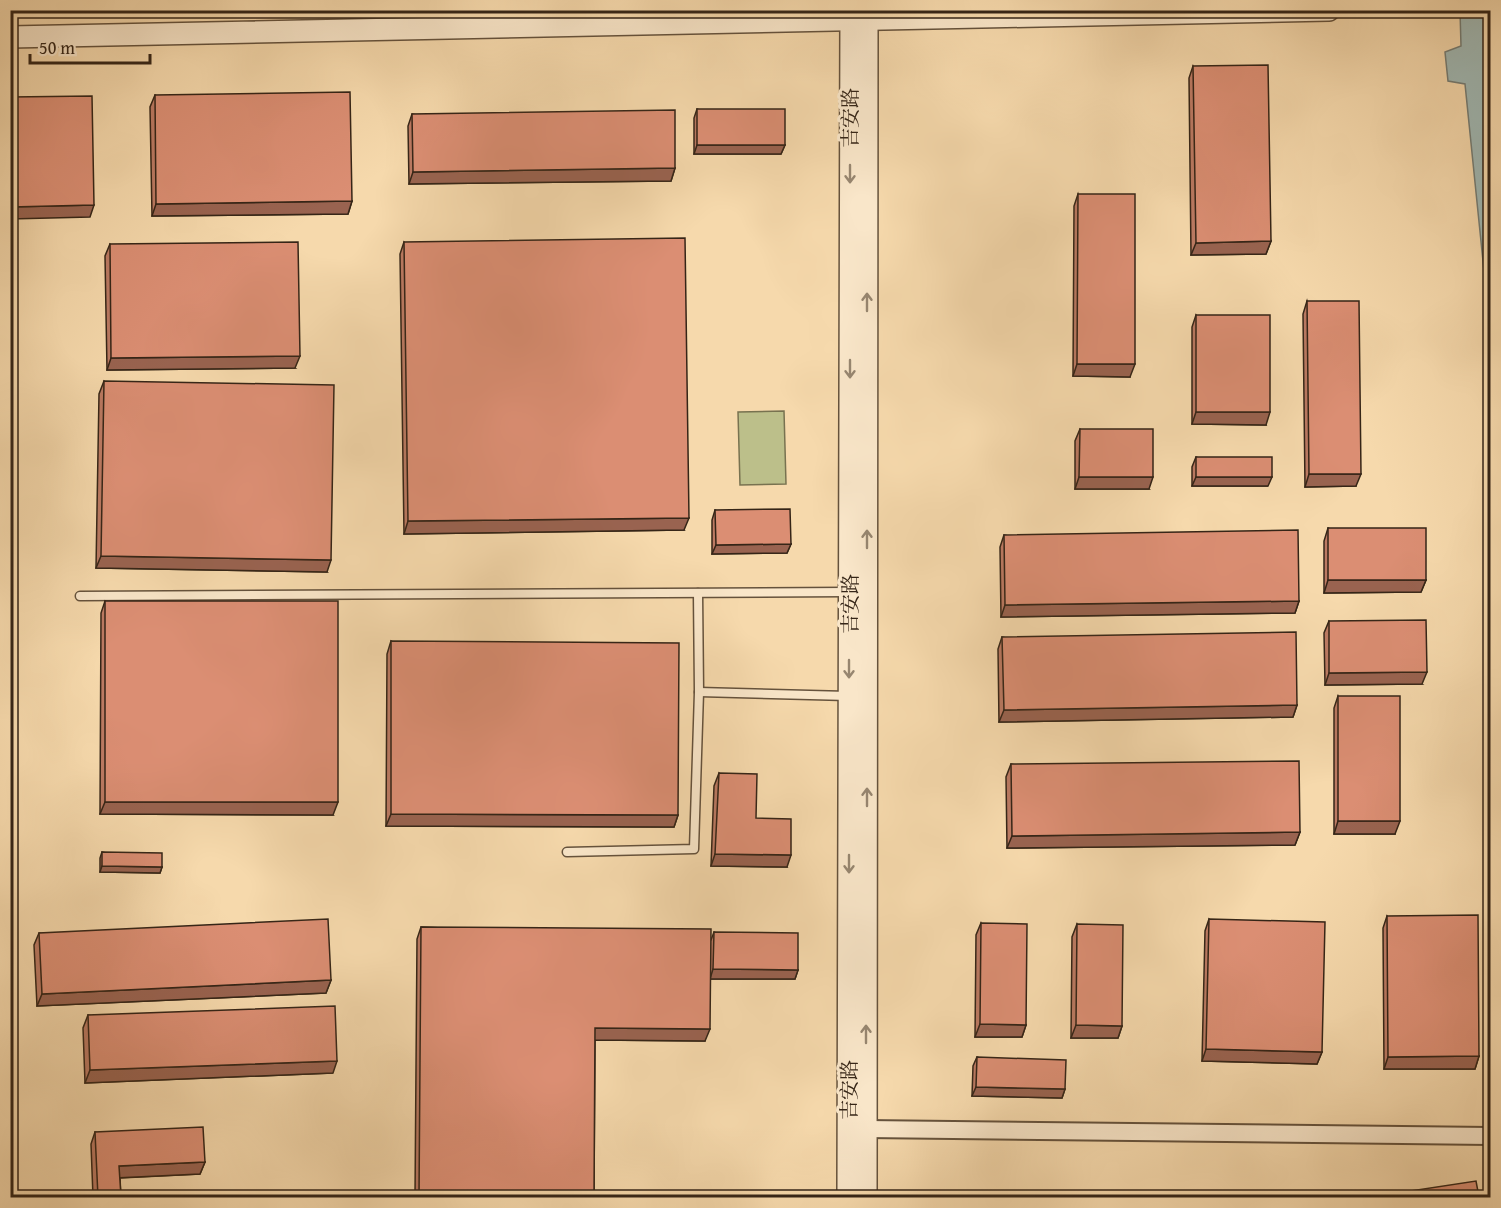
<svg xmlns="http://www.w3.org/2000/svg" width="1501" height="1208" viewBox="0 0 1501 1208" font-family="'Gentium Book Plus','Noto Serif SC',serif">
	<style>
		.green { fill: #bcbf8a; stroke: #787250; stroke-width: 1.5 }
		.water { fill: #a0b8b3; stroke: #757d75; stroke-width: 1.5 }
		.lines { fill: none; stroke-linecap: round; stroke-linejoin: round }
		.service-casing { stroke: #65523c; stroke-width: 11 }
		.minor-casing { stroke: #65523c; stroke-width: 20 }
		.tertiary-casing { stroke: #65523c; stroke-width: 24 }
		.service { stroke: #f9e6c9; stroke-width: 8 }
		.minor { stroke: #f9e6c9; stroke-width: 16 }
		.tertiary { stroke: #f9e6c9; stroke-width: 21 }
		.wall { fill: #bc7a63; stroke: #352517; stroke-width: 1.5 }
		.shaded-wall { fill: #996350; stroke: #352517; stroke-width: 1.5 }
		.building { fill: #db8e73; stroke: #352517; stroke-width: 1.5 }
		.oneway { stroke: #978670 }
		.labels { text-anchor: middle; stroke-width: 6; stroke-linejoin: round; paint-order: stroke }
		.street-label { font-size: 20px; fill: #352517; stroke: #f9e6c9 }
	</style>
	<rect width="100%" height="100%" fill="#f6d9ac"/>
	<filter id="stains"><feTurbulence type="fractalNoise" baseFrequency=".00333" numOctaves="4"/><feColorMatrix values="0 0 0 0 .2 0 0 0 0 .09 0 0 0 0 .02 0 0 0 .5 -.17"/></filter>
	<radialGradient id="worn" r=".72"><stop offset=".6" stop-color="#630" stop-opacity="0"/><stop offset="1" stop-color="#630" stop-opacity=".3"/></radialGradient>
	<polygon class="green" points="784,411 786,484 740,485 738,412"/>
	<polygon class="water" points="1460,11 1490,11 1490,330 1465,84 1448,81 1445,52 1461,46"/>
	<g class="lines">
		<defs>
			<g id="service">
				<polyline points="80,596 848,592"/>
				<polyline points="699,692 848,696"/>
				<polyline points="567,852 694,849 699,692 698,593"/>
			</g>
			<polyline id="minor" points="866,1129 1490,1136"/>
			<g id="tertiary">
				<polyline points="10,37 1329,10"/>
				<polyline points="848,1198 851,10"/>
				<polyline points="866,1198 867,10"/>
			</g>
		</defs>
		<use href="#service" class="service-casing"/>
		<use href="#minor" class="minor-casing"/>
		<use href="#tertiary" class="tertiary-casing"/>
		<use href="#service" class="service"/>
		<use href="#minor" class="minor"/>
		<use href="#tertiary" class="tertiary"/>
	</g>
	<g class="wall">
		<polygon points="1193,66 1271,241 1266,254 1191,255 1189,78"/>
		<polygon points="155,95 352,201 348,214 152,216 150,107"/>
		<polygon points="697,109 785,145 781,154 694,154 694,118"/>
		<polygon points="412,114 675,168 671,181 409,184 408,126"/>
		<polygon points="1078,194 1130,377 1073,376 1074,206"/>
		<polygon points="404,242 684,530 404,534 400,254"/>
		<polygon points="110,244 295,368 107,370 105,256"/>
		<polygon points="1307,301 1356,486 1305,487 1303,314"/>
		<polygon points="1196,315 1266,425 1192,424 1192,327"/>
		<polygon points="104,381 327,572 96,568 99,394"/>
		<polygon points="1080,429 1149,489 1075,489 1075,441"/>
		<polygon points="1196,457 1268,486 1192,486 1192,467"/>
		<polygon points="715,510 791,544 787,553 712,554 712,520"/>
		<polygon points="1328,528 1426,580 1421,592 1324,593 1324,541"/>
		<polygon points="1004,535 1299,601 1295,613 1001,617 1000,547"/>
		<polygon points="105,601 333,815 100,814 101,613"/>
		<polygon points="1329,621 1422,684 1325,685 1324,633"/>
		<polygon points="1002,637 1297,705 1293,717 999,722 998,649"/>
		<polygon points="391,641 678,815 674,827 386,826 387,654"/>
		<polygon points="1338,696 1395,834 1334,834 1334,708"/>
		<polygon points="1011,764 1300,832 1295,845 1007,848 1006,777"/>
		<polygon points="719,773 787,867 711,866 714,786"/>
		<polygon points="102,852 162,867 160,873 100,872 100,858"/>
		<polygon points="1387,916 1479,1056 1475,1069 1384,1069 1383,928"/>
		<polygon points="1209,919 1322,1052 1317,1064 1202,1061 1205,931"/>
		<polygon points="981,923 1026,1025 1022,1037 975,1037 976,935"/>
		<polygon points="1077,924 1122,1026 1118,1038 1071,1038 1072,937"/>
		<polygon points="421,927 711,940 714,932 798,970 795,979 710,979 705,1041 595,1040 594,1197 415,1197 417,939"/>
		<polygon points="39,933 331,980 326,993 37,1006 34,945"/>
		<polygon points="88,1015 333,1073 85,1083 83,1028"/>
		<polygon points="977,1057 1065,1089 1062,1098 972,1096 973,1066"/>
		<polygon points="95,1132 205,1162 200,1174 120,1178 121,1197 93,1197 91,1144"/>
	</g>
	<g class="shaded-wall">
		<polygon points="697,145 785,145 781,154 694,154"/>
		<polygon points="675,168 671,181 409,184 413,172"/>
		<polygon points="352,201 348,214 152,216 156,204"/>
		<polygon points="94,205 90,217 10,219 10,207"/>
		<polygon points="1271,241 1266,254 1191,255 1196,243"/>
		<polygon points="300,356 295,368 107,370 111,358"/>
		<polygon points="1077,364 1135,364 1130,377 1073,376"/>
		<polygon points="1196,412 1270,412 1266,425 1192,424"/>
		<polygon points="1309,474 1361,474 1356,486 1305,487"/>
		<polygon points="1079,477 1153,477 1149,489 1075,489"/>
		<polygon points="1196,477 1272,477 1268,486 1192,486"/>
		<polygon points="689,518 684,530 404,534 408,521"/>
		<polygon points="791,544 787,553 712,554 716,545"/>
		<polygon points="101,556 331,560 327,572 96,568"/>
		<polygon points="1328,580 1426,580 1421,592 1324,593"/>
		<polygon points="1299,601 1295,613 1001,617 1005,605"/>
		<polygon points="1427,672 1422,684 1325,685 1329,673"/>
		<polygon points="1297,705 1293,717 999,722 1004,710"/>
		<polygon points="105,802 338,802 333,815 100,814"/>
		<polygon points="391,814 678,815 674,827 386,826"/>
		<polygon points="1338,821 1400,821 1395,834 1334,834"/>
		<polygon points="1300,832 1295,845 1007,848 1012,836"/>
		<polygon points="715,854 791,855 787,867 711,866"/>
		<polygon points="102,866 162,867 160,873 100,872"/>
		<polygon points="713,969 798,970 795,979 710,979"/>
		<polygon points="331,980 326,993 37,1006 42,994"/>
		<polygon points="980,1024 1026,1025 1022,1037 975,1037"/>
		<polygon points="1076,1025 1122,1026 1118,1038 1071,1038"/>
		<polygon points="595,1028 710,1029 705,1041 591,1040"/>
		<polygon points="1206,1049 1322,1052 1317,1064 1202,1061"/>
		<polygon points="1479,1056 1475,1069 1384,1069 1388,1057"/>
		<polygon points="337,1061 333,1073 85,1083 90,1070"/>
		<polygon points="976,1087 1065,1089 1062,1098 972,1096"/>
		<polygon points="205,1162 200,1174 115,1178 119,1166"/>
	</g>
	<g class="building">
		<polygon points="1268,65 1271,241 1196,243 1193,66"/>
		<polygon points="350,92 352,201 156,204 155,95"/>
		<polygon points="92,96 94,205 10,207 10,97"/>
		<rect x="697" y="109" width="88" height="36"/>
		<polygon points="675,110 675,168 413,172 412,114"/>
		<polygon points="1078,194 1135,194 1135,364 1077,364"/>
		<polygon points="685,238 689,518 408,521 404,242"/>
		<polygon points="298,242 300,356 111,358 110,244"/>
		<polygon points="1307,301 1359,301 1361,474 1309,474"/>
		<rect x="1196" y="315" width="74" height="97"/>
		<polygon points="104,381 334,385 331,560 101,556"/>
		<polygon points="1080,429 1153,429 1153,477 1079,477"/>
		<rect x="1196" y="457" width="76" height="20"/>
		<polygon points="790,509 791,544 716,545 715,510"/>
		<rect x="1328" y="528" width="98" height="52"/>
		<polygon points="1298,530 1299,601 1005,605 1004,535"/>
		<rect x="105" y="601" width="233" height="201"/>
		<polygon points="1426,620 1427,672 1329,673 1329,621"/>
		<polygon points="1296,632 1297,705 1004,710 1002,637"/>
		<polygon points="391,641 679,643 678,815 391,814"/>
		<rect x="1338" y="696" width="62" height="125"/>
		<polygon points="1299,761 1300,832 1012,836 1011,764"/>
		<polygon points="719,773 757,774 756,818 791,819 791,855 715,854"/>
		<polygon points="102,852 162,853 162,867 102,866"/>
		<polygon points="1478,915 1479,1056 1388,1057 1387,916"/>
		<polygon points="328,919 331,980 42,994 39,933"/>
		<polygon points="1209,919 1325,922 1322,1052 1206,1049"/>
		<polygon points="981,923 1027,924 1026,1025 980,1024"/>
		<polygon points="1077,924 1123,925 1122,1026 1076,1025"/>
		<polygon points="421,927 711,929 710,1029 595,1028 594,1197 419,1197"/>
		<polygon points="714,932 798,933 798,970 713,969"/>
		<polygon points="335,1006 337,1061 90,1070 88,1015"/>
		<polygon points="977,1057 1066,1060 1065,1089 976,1087"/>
		<polygon points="203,1127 205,1162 119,1166 121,1197 98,1197 95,1132"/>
		<polygon points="1476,1181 1479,1197 1371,1197"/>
		<rect x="1209" y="1196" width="49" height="1"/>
	</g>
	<defs><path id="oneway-shaft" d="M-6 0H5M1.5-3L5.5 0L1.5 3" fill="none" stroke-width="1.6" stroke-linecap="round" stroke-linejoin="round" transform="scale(1.5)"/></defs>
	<g class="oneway">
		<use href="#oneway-shaft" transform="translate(850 174) rotate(90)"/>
		<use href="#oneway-shaft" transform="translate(867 302) rotate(-90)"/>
		<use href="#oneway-shaft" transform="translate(850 369) rotate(90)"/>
		<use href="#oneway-shaft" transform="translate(867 539) rotate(-90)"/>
		<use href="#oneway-shaft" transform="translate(849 669) rotate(90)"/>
		<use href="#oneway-shaft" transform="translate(867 797) rotate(-90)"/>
		<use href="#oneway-shaft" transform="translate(849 864) rotate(90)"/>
		<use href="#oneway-shaft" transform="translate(866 1034) rotate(-90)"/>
	</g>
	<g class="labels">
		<g class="street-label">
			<text transform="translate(850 118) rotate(-90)" y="7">吉安路</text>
			<text transform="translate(850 604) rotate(-90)" y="7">吉安路</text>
			<text transform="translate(849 1090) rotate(-90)" y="7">吉安路</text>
		</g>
	</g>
	<rect width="1501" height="1208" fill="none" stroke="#f6d9ac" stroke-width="36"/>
	<rect x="12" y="12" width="1477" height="1184" fill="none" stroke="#352517" stroke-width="3"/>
	<rect x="18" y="18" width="1465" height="1172" fill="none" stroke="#352517" stroke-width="1.5"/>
	<path d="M30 54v9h120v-9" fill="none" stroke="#352517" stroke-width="3"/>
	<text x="39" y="54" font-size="18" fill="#352517" stroke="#f9e6c9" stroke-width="4.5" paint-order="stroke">50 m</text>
	<rect width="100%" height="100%" filter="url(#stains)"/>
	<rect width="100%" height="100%" fill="url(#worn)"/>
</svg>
